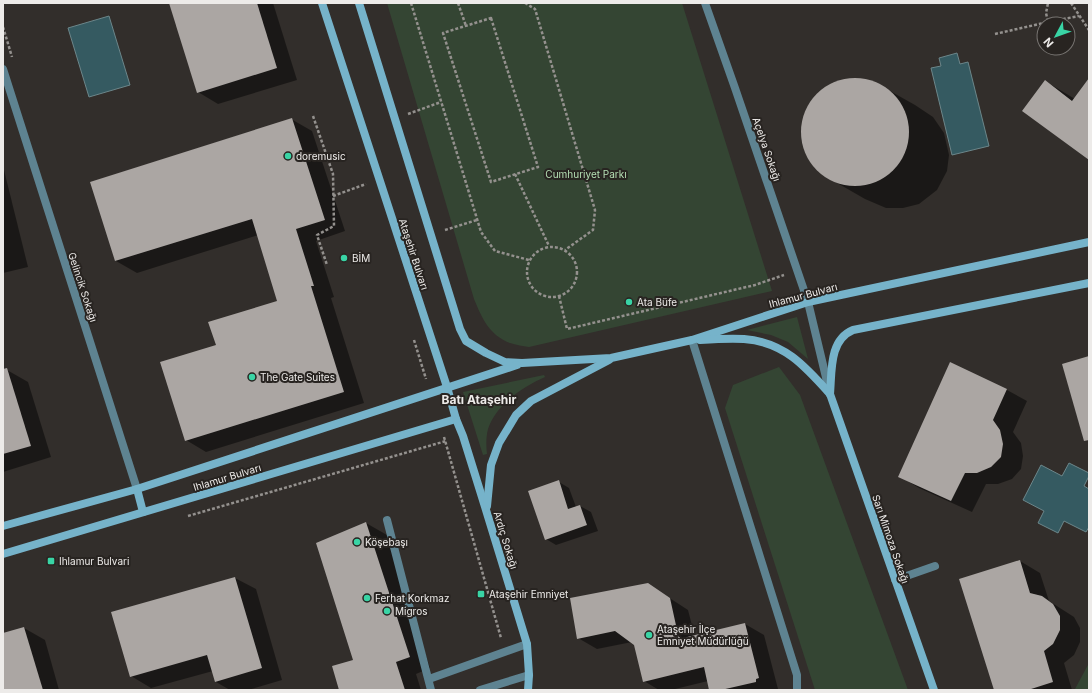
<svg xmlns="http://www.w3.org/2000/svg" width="1092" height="693" viewBox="0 0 1092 693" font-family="Inter,sans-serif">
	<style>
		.green { fill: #344533 }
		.water { fill: #355a61; stroke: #6c868a }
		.shadow { fill: #0007 }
		.building { fill: #aba6a3 }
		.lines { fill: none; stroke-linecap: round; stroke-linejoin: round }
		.path { stroke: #94918e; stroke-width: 2.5; stroke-dasharray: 3 2; stroke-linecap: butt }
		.lane { stroke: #5e8391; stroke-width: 8 }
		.street { stroke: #5e8391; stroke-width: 8 }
		.secondary { stroke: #76b3ca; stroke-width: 8 }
		.poi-dot { fill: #39d4a5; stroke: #282421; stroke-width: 1.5 }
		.labels { text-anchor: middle; stroke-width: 4; stroke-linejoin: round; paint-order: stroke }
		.street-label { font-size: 10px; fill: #edebe9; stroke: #282421 }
		.poi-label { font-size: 10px; fill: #edebe9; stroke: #282421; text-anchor: start }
		.park-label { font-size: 10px; fill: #b5dfb4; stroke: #282421 }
		.quarter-label { font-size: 12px; font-weight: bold; fill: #edebe9; stroke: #282421 }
	</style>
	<rect width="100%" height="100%" fill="#322e2b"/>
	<g class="green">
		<path d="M387,3H682L772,291L529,347C523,346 516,345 510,343C489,335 482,318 474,299Z"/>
		<polygon points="797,317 808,359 788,342 771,335 747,330"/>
		<polygon points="779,367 800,395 908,690 815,690 725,408 733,385"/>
		<path d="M544,375L545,377C522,387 496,405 488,429C486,437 486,446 487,454L483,455L463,392Z"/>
		<polygon points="1089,663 1089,690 1073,690 1075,689"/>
	</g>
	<g class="water">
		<polygon points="109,16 130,85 89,97 68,28"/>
		<polygon points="957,53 960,64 968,62 989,146 952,155 931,68 941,66 939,58"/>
		<polygon points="1069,463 1089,473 1089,476 1084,486 1089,489 1089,527 1086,532 1064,521 1058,533 1038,523 1044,511 1023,500 1041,465 1062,476"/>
	</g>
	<g class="shadow">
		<polygon points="170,3 273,3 297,80 218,104 198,92"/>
		<polygon points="858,79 874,82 915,105 933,117 944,133 949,155 947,171 937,190 919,204 903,208 886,208 865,199 825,176 812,162 803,143 803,123 810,104 822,91 838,82"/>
		<polygon points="1089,80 1089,160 1023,111 1045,81 1075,99"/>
		<polygon points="291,119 312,131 345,231 316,241 334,297 331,298 364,403 206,452 186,440 217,345 279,301 258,235 137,273 116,261 92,182"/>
		<polygon points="3,166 28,267 3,273"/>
		<polygon points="950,363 1007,390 1027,401 1013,432 1021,443 1023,456 1021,469 1012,479 998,484 986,484 972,512 919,488 899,476"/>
		<polygon points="7,370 28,382 51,457 3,472 3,371"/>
		<polygon points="559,482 569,488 576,507 580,506 591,512 598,531 556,545 546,539"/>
		<polygon points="366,523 387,535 430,668 416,674 421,690 340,690 354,660"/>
		<polygon points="1020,561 1040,573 1049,601 1074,617 1080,628 1080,642 1074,655 1064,663 1072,690 995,690"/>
		<polygon points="235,578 256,589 282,680 248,690 230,690 216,682 213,671 151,688 131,676"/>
		<polygon points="648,584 688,610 695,637 745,624 764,635 778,689 710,690 708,681 671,690 659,690 644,681 635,644 632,642 597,649 578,638"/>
		<polygon points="24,628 45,640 59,690 3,690 3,634"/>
	</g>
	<g class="building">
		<polygon points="169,3 257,3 277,68 197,93"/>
		<polygon points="1089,78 1089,160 1022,111 1045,80 1072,101"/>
		<circle cx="855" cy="132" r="54"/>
		<polygon points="292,118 325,220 296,229 314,286 311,286 344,392 185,441 160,362 216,345 208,322 277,301 252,219 115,261 90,182"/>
		<polygon points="1089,356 1089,440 1084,441 1062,364"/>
		<polygon points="950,362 1007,389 993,420 1000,430 1003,444 1001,457 991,467 977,473 965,473 951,501 898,477"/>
		<polygon points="7,368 31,446 3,454 3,369"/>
		<polygon points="559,480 568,509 580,505 587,525 545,540 528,491"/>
		<polygon points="366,522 410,657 396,662 405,690 339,690 332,666 353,660 316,543"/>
		<polygon points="1020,560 1030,593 1042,596 1053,604 1060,616 1060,630 1053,644 1044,651 1053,682 1028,690 994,690 959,579"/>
		<polygon points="235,577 262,668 215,682 207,655 130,677 111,612"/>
		<polygon points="648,583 670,598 679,639 745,623 759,678 756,679 756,682 721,690 709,690 704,667 643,682 634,645 615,631 577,639 570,598"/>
		<polygon points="24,627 43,690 3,690 3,633"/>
	</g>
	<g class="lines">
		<g class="path">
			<polyline points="411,3 481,232 495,251 529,260"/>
			<polyline points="458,3 466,26"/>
			<polyline points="525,3 535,9 595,210 593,230 565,250"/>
			<polyline points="1071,3 1089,30"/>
			<polygon points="491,18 538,167 491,182 443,33"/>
			<polyline points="1048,22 1079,16"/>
			<polyline points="3,27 12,57"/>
			<polyline points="995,34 1048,22 1046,13 1048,3"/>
			<polyline points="408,114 441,102"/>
			<polyline points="313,116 333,174 334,226 317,235 327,265"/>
			<polyline points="515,174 549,246"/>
			<polyline points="333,196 366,184"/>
			<polyline points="445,230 477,220"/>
			<circle cx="552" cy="272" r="25"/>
			<polyline points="559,296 567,329 755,285 784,275"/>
			<polyline points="414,340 426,379"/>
			<polyline points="444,437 501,638"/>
			<polyline points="188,516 446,441"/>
		</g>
		<g class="lane">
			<polyline points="692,340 797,675 797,690"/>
			<polyline points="387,520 431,690"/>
			<polyline points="895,580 935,566"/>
			<polyline points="429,679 527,644"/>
			<polyline points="480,690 529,675"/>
		</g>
		<g class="street">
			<polyline points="705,3 735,88 808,302 829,390"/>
			<polyline points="3,69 137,489"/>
		</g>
		<g class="secondary">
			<polyline points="322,3 447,387 456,419 463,436 486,510 527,644 529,675 528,690"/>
			<polyline points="359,3 460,329 466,341 486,353 505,362 522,363 611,358 692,340 808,302 1089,242"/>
			<path d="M700,340C715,339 730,338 744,339C784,342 805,366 830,394L934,690"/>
			<path d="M830,394C832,371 829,340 853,330L1089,283"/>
			<polyline points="137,489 143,512"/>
			<polyline points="487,506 491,465 499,443 516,415 531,401 609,360"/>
			<polyline points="3,526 137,489 517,365"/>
			<polyline points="3,554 456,419"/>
		</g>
	</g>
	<g class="poi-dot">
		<circle cx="288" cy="156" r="4"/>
		<circle cx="344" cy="258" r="4"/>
		<circle cx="629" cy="302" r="4"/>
		<circle cx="252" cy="377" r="4"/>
		<circle cx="357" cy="542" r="4"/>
		<rect x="47" y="557" width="8" height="8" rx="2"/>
		<rect x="477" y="590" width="8" height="8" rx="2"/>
		<circle cx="367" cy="598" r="4"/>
		<circle cx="387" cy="611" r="4"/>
		<circle cx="649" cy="635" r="4"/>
	</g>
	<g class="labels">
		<g class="street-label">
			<text transform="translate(767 149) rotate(71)" y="4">Açelya Sokağı</text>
			<text transform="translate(414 254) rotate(72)" y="4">Ataşehir Bulvarı</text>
			<text transform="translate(83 287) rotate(72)" y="4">Gelincik Sokağı</text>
			<text transform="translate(803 295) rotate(-15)" y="4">Ihlamur Bulvarı</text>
			<text transform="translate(227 477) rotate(-17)" y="4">Ihlamur Bulvarı</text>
			<text transform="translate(891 539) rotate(71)" y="4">Sarı Mimoza Sokağı</text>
			<text transform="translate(506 540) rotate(73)" y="4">Ardıç Sokağı</text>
		</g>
		<g class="poi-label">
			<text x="296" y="160">doremusic</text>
			<text x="352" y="262">BİM</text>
			<text x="637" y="306">Ata Büfe</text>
			<text x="260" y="381">The Gate Suites</text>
			<text x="365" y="546">Köşebaşı</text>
			<text x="59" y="565">Ihlamur Bulvari</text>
			<text x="489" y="598">Ataşehir Emniyet</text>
			<text x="375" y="602">Ferhat Korkmaz</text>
			<text x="395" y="615">Migros</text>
			<text x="657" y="633">Ataşehir İlçe<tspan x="657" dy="12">Emniyet Müdürlüğü</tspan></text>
		</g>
		<g class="park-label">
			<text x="586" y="178">Cumhuriyet Parkı</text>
		</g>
		<g class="quarter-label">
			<text x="479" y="404">Batı Ataşehir</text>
		</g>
	</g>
	<rect width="1092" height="693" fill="none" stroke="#edebe9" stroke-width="8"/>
	<g transform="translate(1056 36) rotate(229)"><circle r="19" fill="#282421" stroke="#777471"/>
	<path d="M0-3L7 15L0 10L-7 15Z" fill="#39d4a5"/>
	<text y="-6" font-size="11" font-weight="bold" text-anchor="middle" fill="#edebe9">N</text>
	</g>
</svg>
